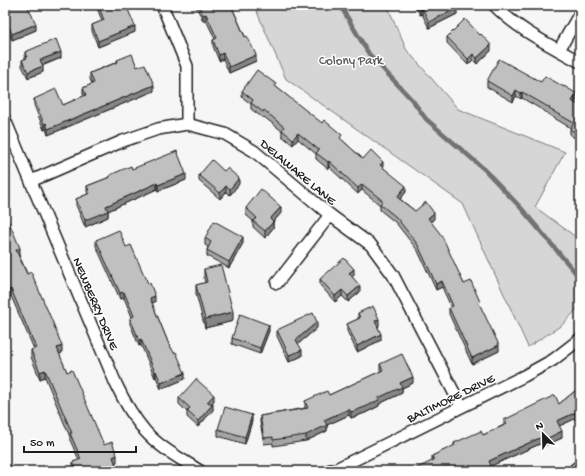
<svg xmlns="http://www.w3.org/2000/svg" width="585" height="476" viewBox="0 0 585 476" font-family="'Gochi Hand',sans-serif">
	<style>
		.green { fill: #d6d6d6; stroke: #797979 }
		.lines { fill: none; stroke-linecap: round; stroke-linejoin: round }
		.stream { stroke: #727272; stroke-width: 4.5 }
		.street-casing { stroke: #1c1c1c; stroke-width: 14 }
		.secondary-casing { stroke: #1c1c1c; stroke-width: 19 }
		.street { stroke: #fff; stroke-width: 11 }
		.secondary { stroke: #fff; stroke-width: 16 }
		.wall { fill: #a5a5a5; stroke: #1c1c1c }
		.shaded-wall { fill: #868686; stroke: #1c1c1c }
		.building { fill: #c0c0c0; stroke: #1c1c1c }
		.labels { text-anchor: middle; stroke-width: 3; stroke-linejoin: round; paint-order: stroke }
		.park-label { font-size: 13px; fill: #5d5d5d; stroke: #fff }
		.street-label { font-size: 13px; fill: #1c1c1c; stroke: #fff }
	</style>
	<rect width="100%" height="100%" fill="#f6f6f6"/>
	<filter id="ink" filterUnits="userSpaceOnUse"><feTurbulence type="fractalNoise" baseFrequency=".025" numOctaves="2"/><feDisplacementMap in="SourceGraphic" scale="8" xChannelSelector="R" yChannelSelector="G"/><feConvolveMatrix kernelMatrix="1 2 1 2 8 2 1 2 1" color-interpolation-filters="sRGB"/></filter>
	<g filter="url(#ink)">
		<polygon class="green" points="254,5 387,5 406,49 458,109 565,152 535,207 580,240 580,306 562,325 528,347 463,204 286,79"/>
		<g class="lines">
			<polyline class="stream" points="340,5 369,54 413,101 426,119 484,169 521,208 580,278"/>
			<defs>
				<g id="street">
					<polyline points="162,5 187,66 187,124"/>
					<path d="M494,5C518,30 550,45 580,62"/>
					<polyline points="559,50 580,13"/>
					<path d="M5,120L116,384C124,401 133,417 145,431C160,448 181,459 200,471"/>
					<polyline points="31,181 123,141 158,129 187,124 225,134 254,151 330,215 371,245 393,275 461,406"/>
					<polyline points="277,283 330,215"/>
					<polyline points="328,471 338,468 524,376 553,360 580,339"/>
				</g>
				<polyline id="secondary" points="577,471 580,469"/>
			</defs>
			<use href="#street" class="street-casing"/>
			<use href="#secondary" class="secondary-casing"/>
			<use href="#street" class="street"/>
			<use href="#secondary" class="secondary"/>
		</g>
		<g class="wall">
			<polygon points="5,5 27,5 36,30 12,40 5,23"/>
			<polygon points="80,5 111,5 135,32 98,47 92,31 92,25 102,21 96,5 81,11 81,8"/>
			<polygon points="197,5 231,5 256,61 229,73 223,59 219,61 213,46 213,40 215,39 206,20 203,21 197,8"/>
			<polygon points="415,5 455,5 457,14 429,28 422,14 420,15"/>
			<polygon points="447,37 491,51 477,64 473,60 468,65 447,43"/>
			<polygon points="25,52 61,58 42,66 43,72 28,78 22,66 22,60 25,59"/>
			<polygon points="117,60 137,67 154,91 48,135 46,129 44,130 34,105 34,99 63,105 84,96 83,94 83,88 92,84 90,79 90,73 117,62"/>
			<polygon points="487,81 541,82 577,100 575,103 580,106 580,141 570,135 570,129 571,128 549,115 549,114 522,98 521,99 516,96 513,102 487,87"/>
			<polygon points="276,87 342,140 363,159 383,167 406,192 400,199 415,211 434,219 431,222 464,284 480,306 499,351 472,364 449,314 449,308 451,307 442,287 436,290 418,251 396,223 380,210 380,205 362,190 358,194 329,167 328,169 316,159 316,154 298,139 293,145 282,136 282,131 264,117 263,118 251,109 251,104 242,97 242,91"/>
			<polygon points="132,169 186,180 158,191 157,189 108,211 108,217 85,227 76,205 76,199 88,194 87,192 87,186 110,177 110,175"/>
			<polygon points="224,171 239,184 230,195 226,192 220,199 199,181 199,175"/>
			<polygon points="246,208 281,213 273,222 273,228 265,238 253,227 253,221 246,215"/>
			<polygon points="5,209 5,214 20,255 19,255 62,353 59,354 67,372 104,445 117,462 115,463 118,471 74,471 73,469 73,462 79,460 70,440 70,437 45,377 40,379 31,357 31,350 34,349 11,296 7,298 5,294"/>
			<polygon points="205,238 243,243 229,268 207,256 207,250 208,247 205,245"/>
			<polygon points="96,240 126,247 155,302 152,303 170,347 185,379 161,389 156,377 155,378 141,345 139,346 130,324 130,318 132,317 124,298 120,299 96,246"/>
			<polygon points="204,269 233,321 205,328 196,294 196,285 205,283 204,278"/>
			<polygon points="354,275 352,276 360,292 348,302 342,296 335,302 320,285 320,279"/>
			<polygon points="358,313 379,326 378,326 381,340 357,352 347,331 347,324 358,319"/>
			<polygon points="317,328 298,344 302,356 289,362 277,336 277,330"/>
			<polygon points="269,331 260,354 232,344 232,338"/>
			<polygon points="380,364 413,383 402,388 402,393 379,404 379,406 365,413 351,418 349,415 327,425 327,431 306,441 273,446 273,443 264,444 260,422 260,416 305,408 305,401 329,395 381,371 380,370"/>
			<polygon points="580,387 580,418 579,417 559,426 562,438 546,445 544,442 491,466 491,471 432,461 432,456 454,446 454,443 483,435 504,425 504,420 559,404"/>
			<polygon points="179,398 214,401 212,403 213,410 198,427 187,417 187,412 179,404"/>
			<polygon points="252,421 245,444 218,436 218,429"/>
		</g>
		<g class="shaded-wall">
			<polygon points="81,5 96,5 81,11"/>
			<polygon points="422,8 422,14 420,15 420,9"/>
			<polygon points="457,8 457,14 429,28 429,22"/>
			<polygon points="206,14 206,20 203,21 203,15"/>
			<polygon points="36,24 36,30 12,40 12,34"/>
			<polygon points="135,26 135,32 98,47 98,41"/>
			<polygon points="491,45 491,51 477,64 477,58"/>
			<polygon points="61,52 61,58 40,66 40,60"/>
			<polygon points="223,53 223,59 219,61 219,55"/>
			<polygon points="473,54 473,60 468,65 468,59"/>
			<polygon points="256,55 256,61 229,73 229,67"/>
			<polygon points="43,66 43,72 28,78 28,72"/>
			<polygon points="154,85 154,91 48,135 48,129"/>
			<polygon points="516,90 516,96 513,102 513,96"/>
			<polygon points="522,92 522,98 521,99 521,93"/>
			<polygon points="577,94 577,100 572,107 572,101"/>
			<polygon points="46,123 46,129 44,130 44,124"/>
			<polygon points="298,133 298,139 293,145 293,139"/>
			<polygon points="329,161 329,167 328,169 328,162"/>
			<polygon points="383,162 383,168 380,165"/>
			<polygon points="186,174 186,180 158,191 158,185"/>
			<polygon points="239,178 239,184 230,195 230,189"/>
			<polygon points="157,183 157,189 108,211 108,217 85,227 85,220 106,206"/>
			<polygon points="362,184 362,190 358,194 358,188"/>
			<polygon points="226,186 226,192 220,199 220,193"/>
			<polygon points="406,186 406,192 397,203 397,197"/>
			<polygon points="281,207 281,213 270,226 270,219"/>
			<polygon points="434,213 434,219 428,224 428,218"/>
			<polygon points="273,222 273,228 265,238 265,231"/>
			<polygon points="243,237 243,243 229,268 229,262"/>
			<polygon points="20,248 20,255 16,256 16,250"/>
			<polygon points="354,269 354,275 349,279 349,273"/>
			<polygon points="442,281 442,287 436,290 436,284"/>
			<polygon points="360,286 360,292 348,302 348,296"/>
			<polygon points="11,289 11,296 7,298 7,291"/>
			<polygon points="342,290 342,296 335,302 335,296"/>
			<polygon points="124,292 124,298 120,299 120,293"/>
			<polygon points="155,296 155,302 150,304 150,298"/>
			<polygon points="233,312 233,321 205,328 205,319"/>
			<polygon points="379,319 379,326 375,327 375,321"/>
			<polygon points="317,322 317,328 296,346 296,340"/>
			<polygon points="269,325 269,331 260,354 260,348"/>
			<polygon points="381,334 381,340 357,352 357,346"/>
			<polygon points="141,339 141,345 139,346 139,340"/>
			<polygon points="499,345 499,351 472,364 472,358"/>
			<polygon points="62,346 62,353 57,355 57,348"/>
			<polygon points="302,350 302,356 289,362 289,355"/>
			<polygon points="45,370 45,377 40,379 40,372"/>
			<polygon points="156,371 156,377 155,378 155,372"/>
			<polygon points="185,373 185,379 161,389 161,383"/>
			<polygon points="413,377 413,383 402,388 402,393 379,404 379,406 365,413 351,418 351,412 400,383"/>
			<polygon points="214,395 214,401 207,408 207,402"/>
			<polygon points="213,404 213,410 198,427 198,421"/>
			<polygon points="349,409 349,415 327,425 327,431 306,441 306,435 324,420"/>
			<polygon points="579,411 579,417 557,427 557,421"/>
			<polygon points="252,415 252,421 245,444 245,437"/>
			<polygon points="562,431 562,438 546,445 546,439"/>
			<polygon points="544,436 544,442 491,466 491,471 481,471 489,461"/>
			<polygon points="117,455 117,462 113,464 113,457"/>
		</g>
		<g class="building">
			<polygon points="5,5 27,5 36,24 12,34 5,17"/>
			<polygon points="98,5 126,5 135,26 98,41 92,25 104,20"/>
			<polygon points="199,5 231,5 245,37 247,36 256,55 229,67 223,53 219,55 213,40 217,38 206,14 203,15"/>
			<polygon points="418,5 455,5 457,8 429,22 422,8 420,9"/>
			<polygon points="465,19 480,35 481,34 491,45 477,58 473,54 468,59 447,37"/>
			<polygon points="56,39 61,52 40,60 43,66 28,72 22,60 27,58 25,52"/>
			<polygon points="132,54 137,67 145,64 154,85 48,129 46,123 44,124 34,99 56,89 63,105 86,95 83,88 94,83 90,73 118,62 117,60"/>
			<polygon points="499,59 541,82 545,76 564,87 564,86 577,94 572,101 580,106 580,135 570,129 574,123 549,109 550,108 522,92 521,93 516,90 513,96 487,81"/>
			<polygon points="257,70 276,84 275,86 322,123 324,120 342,135 340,138 363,159 371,150 383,162 380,165 406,186 397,197 415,211 426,202 434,213 428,218 442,236 464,284 471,281 480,302 479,303 499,345 472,358 449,308 453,306 442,281 436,284 418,245 396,217 380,204 383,201 362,184 358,188 329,161 328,162 316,153 319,150 298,133 293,139 282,130 284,127 264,110 263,112 251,103 253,100 242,91"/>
			<polygon points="177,151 186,174 158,185 157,183 106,206 108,211 85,220 76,199 90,193 87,186 110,177 110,175 131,166 132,169"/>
			<polygon points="212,160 224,171 227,168 239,178 230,189 226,186 220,193 199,175"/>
			<polygon points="261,189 281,207 270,219 273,222 265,231 253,221 257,218 246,208"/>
			<polygon points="5,213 20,248 16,250 27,274 31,272 53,323 62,346 57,348 67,372 72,370 104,445 112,442 117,455 113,457 118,471 77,471 73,462 81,459 70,433 72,433 45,370 40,372 31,350 36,348 11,289 7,291 5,287"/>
			<polygon points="214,221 243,237 229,262 207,250 211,242 205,238"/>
			<polygon points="119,230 126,247 131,245 144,275 145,275 148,284 150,283 155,296 150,298 170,347 171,347 174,353 176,352 185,373 161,383 156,371 155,372 141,339 139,340 130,318 134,316 124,292 120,293 96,240"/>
			<polygon points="344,258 354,269 349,273 360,286 348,296 342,290 335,296 320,279"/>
			<polygon points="221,265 233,312 205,319 196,285 207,282 204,269"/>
			<polygon points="373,306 379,319 375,321 381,334 357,346 347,324 360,318 358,313"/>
			<polygon points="313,313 317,322 296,340 302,350 289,355 277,330"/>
			<polygon points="240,314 269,325 260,348 232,338"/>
			<polygon points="402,354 413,377 400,383 402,387 378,398 379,400 365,407 351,412 349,409 324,420 327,425 306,435 273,440 273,437 264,438 260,416 308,408 305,401 327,391 329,395 383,370 380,364"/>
			<polygon points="196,379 214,395 207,402 213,404 198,421 187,411 190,408 179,398"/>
			<polygon points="580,387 580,412 579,411 557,421 562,431 546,439 544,436 489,461 491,466 481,471 411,471 434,460 432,456 455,445 454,443 481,431 483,435 507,424 504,420 555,395 559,404"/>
			<polygon points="225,407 252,415 245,437 218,429"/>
			<polygon points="408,467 410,471 400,471"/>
		</g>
	</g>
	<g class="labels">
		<g class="park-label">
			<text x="351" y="64">Colony Park</text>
		</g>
		<g class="street-label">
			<text transform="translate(299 171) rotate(40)" y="5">DELAWARE LANE</text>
			<text transform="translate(97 303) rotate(67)" y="5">NEWBERRY DRIVE</text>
			<text transform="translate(450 397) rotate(-26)" y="5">BALTIMORE DRIVE</text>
		</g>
	</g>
	<rect width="585" height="476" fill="none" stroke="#fff" stroke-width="20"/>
	<rect x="10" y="10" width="565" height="456" fill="none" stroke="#1c1c1c" stroke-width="1.5" filter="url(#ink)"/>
	<g transform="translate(543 434) rotate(337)" stroke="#ffffff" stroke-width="3" paint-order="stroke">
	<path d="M0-3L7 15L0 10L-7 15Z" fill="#1c1c1c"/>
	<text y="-6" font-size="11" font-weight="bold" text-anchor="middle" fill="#1c1c1c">N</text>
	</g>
	<path d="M24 446v6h112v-6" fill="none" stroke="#1c1c1c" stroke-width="2"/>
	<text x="30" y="446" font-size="12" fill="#1c1c1c" stroke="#ffffff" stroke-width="3" paint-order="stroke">50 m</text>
</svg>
